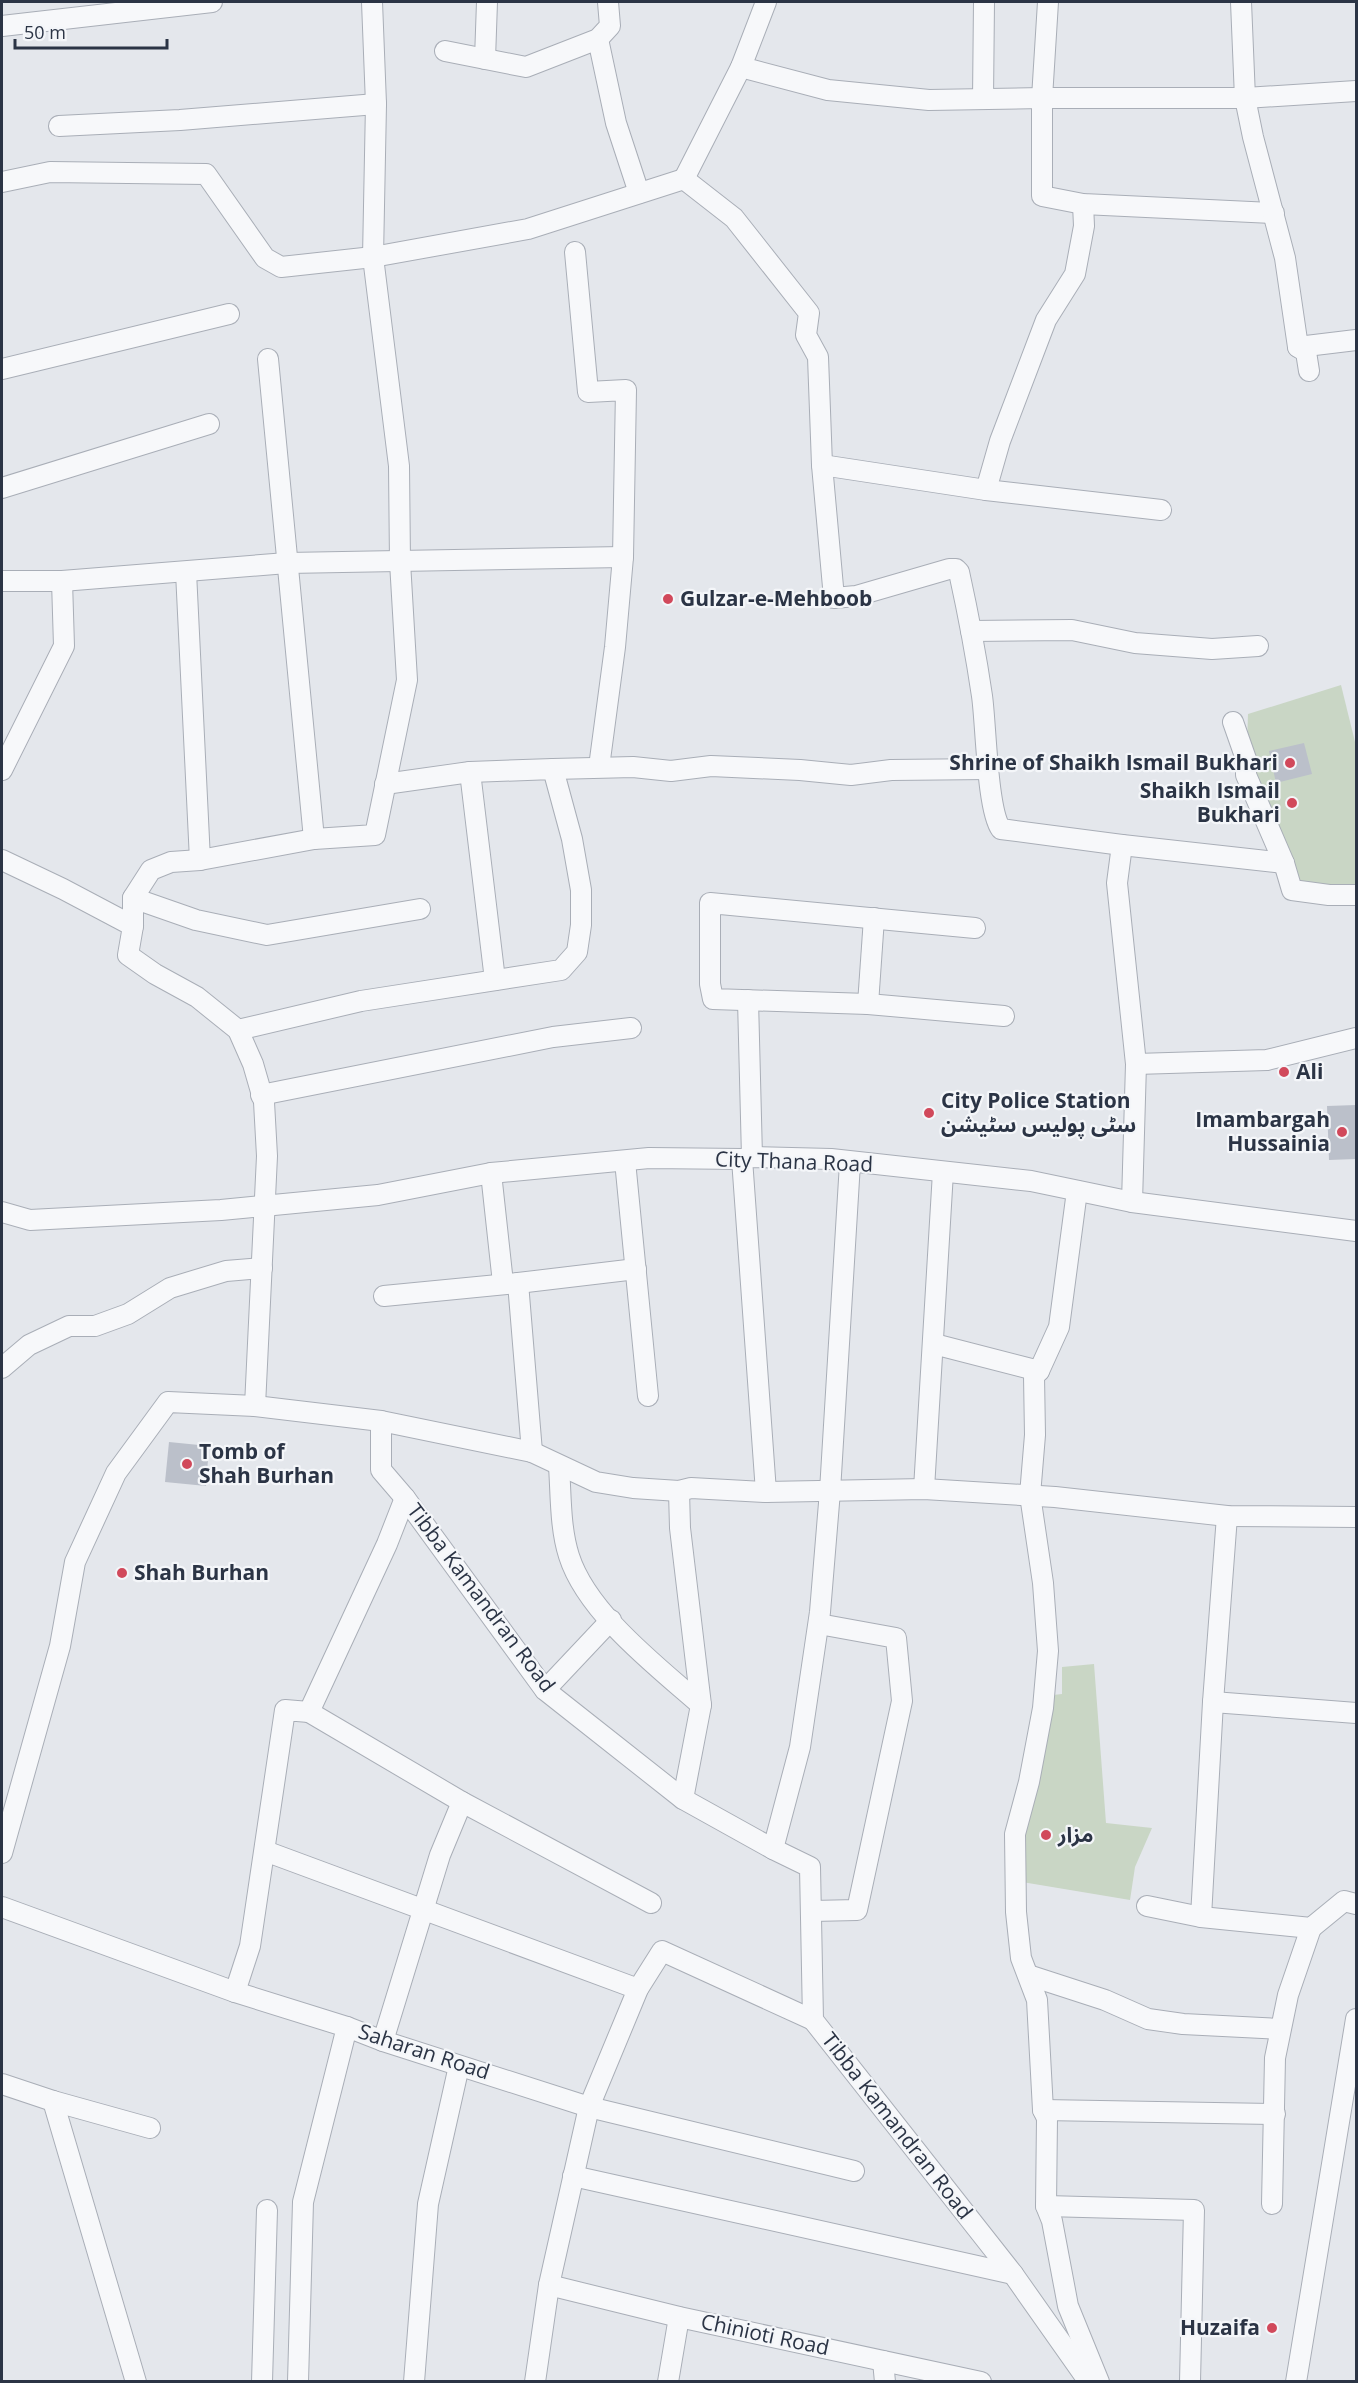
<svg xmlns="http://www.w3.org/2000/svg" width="1358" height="2383" viewBox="0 0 1358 2383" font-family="'Open Sans','Noto Sans Arabic',sans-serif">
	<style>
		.green { fill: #c9d6c5 }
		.building { fill: #bbc0ca }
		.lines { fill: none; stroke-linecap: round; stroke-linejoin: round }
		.minor-casing { stroke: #a9aeb7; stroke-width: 22 }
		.minor { stroke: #f7f8fa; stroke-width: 20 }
		.poi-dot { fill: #d1495b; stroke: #f4f6f9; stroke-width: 2 }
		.labels { text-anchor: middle; stroke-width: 4.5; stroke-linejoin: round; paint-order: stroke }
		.poi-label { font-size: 21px; font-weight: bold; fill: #2b3445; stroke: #f4f6f9; text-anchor: start }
		.street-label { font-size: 21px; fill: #2b3445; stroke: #f4f6f9 }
	</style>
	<rect width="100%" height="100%" fill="#e4e7ec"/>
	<g class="green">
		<polygon points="1341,685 1356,746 1356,895 1292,890 1246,775 1248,714"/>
		<polygon points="1094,1664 1106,1823 1152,1828 1135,1867 1130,1900 1016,1881 1044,1696 1062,1694 1062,1667"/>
	</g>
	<g class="building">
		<polygon points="1304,743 1312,774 1276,783 1269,751"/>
		<polygon points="1356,1105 1356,1159 1329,1160 1327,1106"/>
		<polygon points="169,1442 209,1446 206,1486 165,1482"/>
	</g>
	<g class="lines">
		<defs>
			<g id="minor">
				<polyline points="1048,2 1042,98 1042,196 1083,204 1274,213"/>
				<polyline points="1241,2 1245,98 1253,137 1285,258 1298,347 1306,352 1309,371"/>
				<polyline points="2,26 212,2"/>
				<polyline points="598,39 616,123 639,193"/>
				<polyline points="445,51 526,67 598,39 610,26 608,2"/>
				<polyline points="485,59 487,2"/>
				<polyline points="741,67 828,90 929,100 1042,98 1245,98 1356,91"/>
				<polyline points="983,99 984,2"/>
				<polyline points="59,126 180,120 376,104"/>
				<path d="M684,179L734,218L809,313L806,335L818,357L822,465L834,598L856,596L949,569H956L959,572C968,613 976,655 982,696C986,723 987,810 1001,829L1122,845L1284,863"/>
				<polyline points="684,179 741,67 766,2"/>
				<polyline points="2,182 50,172 206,174 265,258 281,267 373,257 528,229 684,179"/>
				<polyline points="575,252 588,392 626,390 623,557 615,647 599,767"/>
				<polyline points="1298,347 1356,340"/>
				<polyline points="268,359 314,839"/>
				<polyline points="2,369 229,314"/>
				<polyline points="822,465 986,490 1161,510"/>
				<polyline points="2,488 209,424"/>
				<polyline points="986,490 1000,441 1046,320 1075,274 1084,226 1083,204"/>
				<polyline points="186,572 200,860"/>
				<polyline points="2,581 62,581 287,563 623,557"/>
				<polyline points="971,631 1072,630 1135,643 1212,649 1258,646"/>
				<polyline points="1233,722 1246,759 1246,775 1284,863 1292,890 1329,895 1356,895"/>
				<polyline points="553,769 633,767 671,771 711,766 800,770 851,775 891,770 988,769"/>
				<polyline points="2,770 64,646 62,581"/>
				<polyline points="470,772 495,980"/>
				<polyline points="1122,845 1117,883 1136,1064 1132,1202"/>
				<polyline points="2,860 63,889 133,926 128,955 155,974 197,997 238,1030 253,1064 264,1102 267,1156 255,1406"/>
				<polyline points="133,898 196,920 267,935 420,909"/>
				<polyline points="133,926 133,898 151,870 171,862 200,860 314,839 375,835 407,680 400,562 399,466 373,257 376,104 372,2"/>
				<polyline points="975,928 710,903 710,984 713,999 868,1004 1004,1016"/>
				<polyline points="748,1000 752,1157"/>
				<polyline points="868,1004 874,918"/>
				<polyline points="238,1030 361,1001 561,970 577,952 581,925 581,890 572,839 553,769 470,772 385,784"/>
				<polyline points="1136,1064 1267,1060 1356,1038"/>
				<polyline points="261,1095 553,1037 631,1028"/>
				<polyline points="742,1159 766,1492"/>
				<polyline points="625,1161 648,1396"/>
				<polyline points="491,1173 503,1283"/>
				<polyline points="1077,1191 1059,1327 1039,1371 1034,1376 1035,1435 1030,1495 1043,1583 1048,1651 1043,1708 1029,1782 1015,1834 1016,1912 1021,1958 1037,2000 1043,2110 1047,2118 1046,2206 1052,2221 1068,2306 1099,2382"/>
				<polyline points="2,1212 30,1220 221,1210 378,1195 491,1173 649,1158 742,1159 752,1157 831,1159 1031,1181 1132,1202 1356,1231"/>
				<polyline points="518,1283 532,1452"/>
				<polyline points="384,1296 518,1283 636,1269"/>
				<polyline points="934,1344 1039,1371"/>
				<polyline points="2,1368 29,1345 69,1326 95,1326 128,1314 170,1288 226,1271 262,1268"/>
				<polyline points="381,1421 381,1470 405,1498 545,1690 683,1799 773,1849 810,1867 813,2020 1013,2274 1089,2382"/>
				<path d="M559,1466C561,1495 560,1528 569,1556C587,1613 658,1667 701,1705"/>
				<polyline points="924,1489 943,1172"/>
				<polyline points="679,1491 680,1528 701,1705 683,1799"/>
				<polyline points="545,1690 611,1620"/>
				<polyline points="1213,1702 1356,1713"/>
				<polyline points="309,1712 462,1802 651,1903"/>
				<polyline points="773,1849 800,1747 820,1612 830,1491 850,1163"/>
				<polyline points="265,1851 638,1989"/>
				<polyline points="2,1853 60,1646 75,1562 116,1473 168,1402 255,1406 381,1421 532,1452 596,1482 633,1488 679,1491 691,1488 766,1492 924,1489 1055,1497 1227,1516 1356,1517"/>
				<polyline points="1147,1906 1201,1917 1311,1928 1344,1901 1356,1904"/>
				<polyline points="2,1907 235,1992 347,2027 383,2041 589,2107 854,2171"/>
				<polyline points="812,1911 857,1910 902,1701 896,1638 819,1624"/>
				<polyline points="1201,1917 1213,1702 1227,1516"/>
				<polyline points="1028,1975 1105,2000 1148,2019 1183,2024 1280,2029"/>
				<polyline points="235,1992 250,1946 285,1710 309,1712 387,1544 405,1498"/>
				<polyline points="383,2041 440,1855 462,1802"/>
				<polyline points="2,2084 53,2101 150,2128"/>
				<polyline points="53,2101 136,2382"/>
				<polyline points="1043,2110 1275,2114"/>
				<polyline points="573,2176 1013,2274"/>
				<polyline points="1272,2204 1275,2058 1288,1995 1311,1928"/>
				<polyline points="1046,2206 1194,2210 1190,2382"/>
				<polyline points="549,2285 679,2317 981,2382"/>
				<polyline points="883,2361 885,2382"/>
				<polyline points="262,2382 267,2210"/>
				<polyline points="298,2382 303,2202 347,2027"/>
				<polyline points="414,2382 428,2204 459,2066"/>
				<polyline points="535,2382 549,2285 589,2107 638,1989 662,1951 813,2020"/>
				<polyline points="668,2382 679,2317"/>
				<polyline points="1296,2382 1356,2019"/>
			</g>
		</defs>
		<use href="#minor" class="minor-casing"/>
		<use href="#minor" class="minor"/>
	</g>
	<g class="poi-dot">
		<circle cx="668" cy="599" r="6"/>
		<circle cx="1290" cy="763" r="6"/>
		<circle cx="1292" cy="803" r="6"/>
		<circle cx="1284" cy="1072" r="6"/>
		<circle cx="929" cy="1113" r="6"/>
		<circle cx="1342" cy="1132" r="6"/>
		<circle cx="187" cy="1464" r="6"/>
		<circle cx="122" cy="1573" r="6"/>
		<circle cx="1046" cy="1835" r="6"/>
		<circle cx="1272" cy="2328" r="6"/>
	</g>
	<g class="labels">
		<g class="poi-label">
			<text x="680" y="606">Gulzar-e-Mehboob</text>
			<text x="1278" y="770" text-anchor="end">Shrine of Shaikh Ismail Bukhari</text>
			<text x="1280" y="798" text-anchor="end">Shaikh Ismail<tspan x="1280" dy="24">Bukhari</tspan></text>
			<text x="1296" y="1079">Ali</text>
			<text x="941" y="1108">City Police Station<tspan x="941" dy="24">سٹی پولیس سٹیشن</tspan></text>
			<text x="1330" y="1127" text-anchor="end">Imambargah<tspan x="1330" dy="24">Hussainia</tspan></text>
			<text x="199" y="1459">Tomb of<tspan x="199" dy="24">Shah Burhan</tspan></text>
			<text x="134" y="1580">Shah Burhan</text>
			<text x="1058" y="1842">مزار</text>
			<text x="1260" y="2335" text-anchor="end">Huzaifa</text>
		</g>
		<g class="street-label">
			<text transform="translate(794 1162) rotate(2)" y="7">City Thana Road</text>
			<text transform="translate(481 1598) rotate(53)" y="7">Tibba Kamandran Road</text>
			<text transform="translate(424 2052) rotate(18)" y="7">Saharan Road</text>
			<text transform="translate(897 2126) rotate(52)" y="7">Tibba Kamandran Road</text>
			<text transform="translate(765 2335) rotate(12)" y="7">Chinioti Road</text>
		</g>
	</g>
	<rect width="1358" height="2383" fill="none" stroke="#2b3445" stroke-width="6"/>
	<path d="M15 39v9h152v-9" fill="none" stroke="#2b3445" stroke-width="3"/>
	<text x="24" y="39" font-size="18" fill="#2b3445" stroke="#f4f6f9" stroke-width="4.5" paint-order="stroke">50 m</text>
</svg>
